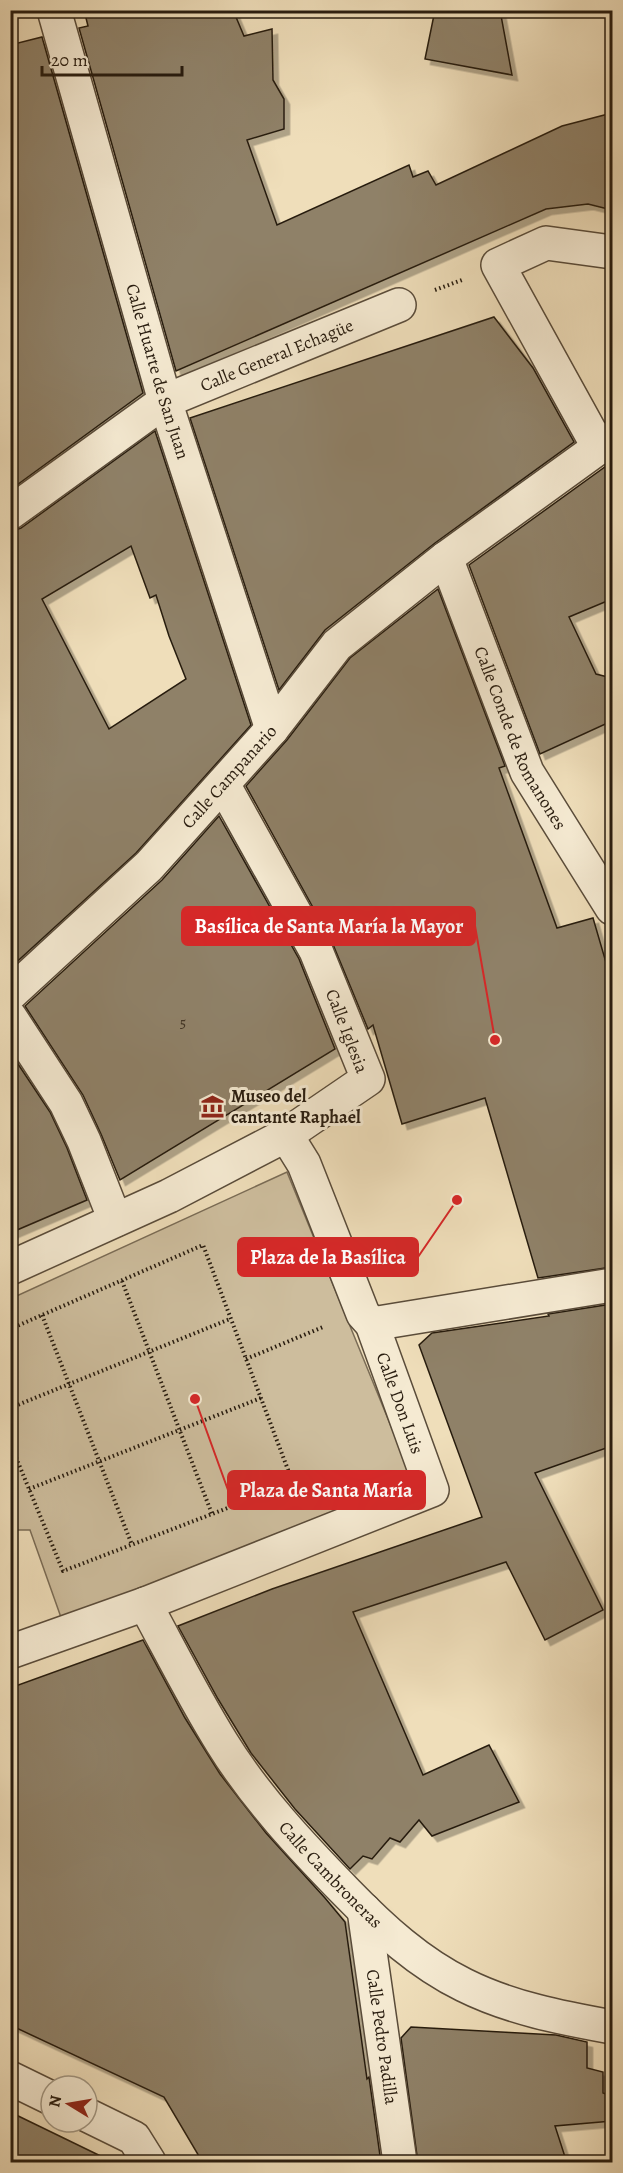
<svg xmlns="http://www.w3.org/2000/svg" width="623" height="2173" viewBox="0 0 623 2173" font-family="Alegreya,serif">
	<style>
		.green { fill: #cdbd9d; stroke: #7a6c56; stroke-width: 1.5 }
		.building { fill: #8f8168; stroke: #281c0f; stroke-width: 1.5; fill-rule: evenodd; filter: url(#shadow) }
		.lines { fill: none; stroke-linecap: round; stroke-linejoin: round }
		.minor-casing { stroke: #5a4c3a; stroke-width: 36 }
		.path { stroke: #281c0f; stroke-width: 4; stroke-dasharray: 1.5 3; stroke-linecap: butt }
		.minor { stroke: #f5ead2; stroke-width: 33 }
		.labels { text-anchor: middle; stroke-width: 6; stroke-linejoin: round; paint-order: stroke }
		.number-label { font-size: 15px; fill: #423525 }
		.street-label { font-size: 18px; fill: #281c0f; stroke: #f5ead2 }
		.poi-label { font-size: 18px; font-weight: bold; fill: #281c0f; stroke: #f5ead2; text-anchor: start }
		.leader { fill: none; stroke: #d62828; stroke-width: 2 }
		.callout-dot { fill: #d62828; stroke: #f5ead2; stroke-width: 2 }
		.callout { fill: #d62828; stroke: #d62828; stroke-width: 2 }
		.callout-label { font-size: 20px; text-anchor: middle; font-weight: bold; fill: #fff }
	</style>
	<defs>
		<filter id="shadow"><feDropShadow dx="5.5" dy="5.5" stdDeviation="0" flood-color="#0004"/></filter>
	</defs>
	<rect width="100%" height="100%" fill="#efdeba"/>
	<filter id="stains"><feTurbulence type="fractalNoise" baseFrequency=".00333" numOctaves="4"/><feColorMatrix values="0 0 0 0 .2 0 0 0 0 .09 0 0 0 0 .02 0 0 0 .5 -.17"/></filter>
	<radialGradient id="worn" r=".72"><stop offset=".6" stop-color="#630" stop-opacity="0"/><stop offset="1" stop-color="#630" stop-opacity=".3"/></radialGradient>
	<polygon class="green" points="287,1172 413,1480 63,1623 30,1530 11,1530 10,1299"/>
	<g class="building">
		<polygon points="84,10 233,10 244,36 272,29 273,80 284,99 284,129 247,140 277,225 409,165 413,177 428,171 436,185 562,126 612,113 612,210 588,204 546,209 176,371 79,28 88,26"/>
		<polygon points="435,10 500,10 512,75 425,59"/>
		<polygon points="42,37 143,393 10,490 10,45"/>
		<polygon points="494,317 533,368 574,442 435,543 325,630 279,690 190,418"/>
		<path d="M155,431L251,725L136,853L10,968V532L21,528ZM131,546L150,598L156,595L169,636L186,679L109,729L42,599Z"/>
		<polygon points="609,464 612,468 612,599 569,617 596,674 612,678 612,721 540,754 469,565"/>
		<polygon points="438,589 505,766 499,768 557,928 593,918 612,983 612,1267 538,1278 485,1098 402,1124 373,1025 368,1029 332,942 246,786 287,740 350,658"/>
		<polygon points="219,816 299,959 335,1049 120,1180 101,1134 83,1095 25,1006 162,880"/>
		<polygon points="10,1052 50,1112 67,1148 87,1200 10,1233"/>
		<polygon points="612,1304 612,1446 535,1473 603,1610 545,1640 506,1562 353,1612 423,1775 489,1745 519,1802 432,1836 419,1820 400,1842 390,1838 372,1859 363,1856 350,1869 295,1809 251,1753 218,1699 178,1626 272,1589 482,1517 419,1345 432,1333 549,1316 548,1314"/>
		<polygon points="143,1640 185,1718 220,1774 266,1833 325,1898 345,1922 367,2079 369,2077 381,2163 203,2163 164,2097 10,2025 10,1688"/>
		<polygon points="411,2027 556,2035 587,2042 587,2068 603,2072 603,2093 612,2096 612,2121 555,2126 567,2163 418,2163 401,2038"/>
		<polygon points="10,2112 115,2163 10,2163"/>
	</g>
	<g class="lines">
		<defs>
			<g id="minor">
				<path id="s1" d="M54,10L165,401L272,729"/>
				<polyline points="599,448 498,265 546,243 612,252"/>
				<path id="s2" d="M10,513L165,401L399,305"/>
				<path id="s3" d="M446,558L527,772L612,908"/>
				<path id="s4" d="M10,994L149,866L272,729L337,645L446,558L612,438"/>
				<polyline points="10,1017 66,1103 84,1141 115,1220"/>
				<polyline points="10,1268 169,1196 286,1135 368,1079 316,951 223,784"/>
				<polyline points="372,1324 612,1285"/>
				<path id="s5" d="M145,1604C170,1650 194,1698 222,1743C256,1798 302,1847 347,1893C382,1929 419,1963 464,1985C510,2008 562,2018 612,2027"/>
				<polyline points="10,1652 145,1604 432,1490 372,1324 363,1314 304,1164 286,1135"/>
				<path id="s6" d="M364,1910L400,2162"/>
				<polyline points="10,2078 51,2098"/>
				<polyline points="87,2115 134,2138 149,2162"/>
			</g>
		</defs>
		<use href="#minor" class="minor-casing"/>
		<g class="path">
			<polyline points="435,290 462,280"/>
			<polyline points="122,1281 212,1514"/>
			<polyline points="42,1315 132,1545"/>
			<polyline points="10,1329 203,1245 293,1483 63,1571 10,1443"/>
			<polyline points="246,1359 323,1327"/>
			<polyline points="10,1408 230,1319"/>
			<polyline points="29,1489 261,1398"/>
		</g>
		<use href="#minor" class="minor"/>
	</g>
	<defs>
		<symbol id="museum-bare" viewBox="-9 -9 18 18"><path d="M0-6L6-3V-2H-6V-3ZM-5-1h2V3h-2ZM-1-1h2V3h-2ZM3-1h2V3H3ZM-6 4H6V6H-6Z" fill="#8f2418" stroke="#f5ead2" stroke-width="2.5" paint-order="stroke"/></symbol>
	</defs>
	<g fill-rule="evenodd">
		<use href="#museum-bare" x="196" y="1090" width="33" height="33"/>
	</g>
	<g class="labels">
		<g class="number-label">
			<text x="183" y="1028">5</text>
		</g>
		<g class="street-label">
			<text dy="6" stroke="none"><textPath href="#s2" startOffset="312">Calle General Echagüe</textPath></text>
			<text dy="6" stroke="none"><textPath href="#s1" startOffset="376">Calle Huarte de San Juan</textPath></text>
			<text dy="6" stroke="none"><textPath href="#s3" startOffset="195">Calle Conde de Romanones</textPath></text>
			<text dy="6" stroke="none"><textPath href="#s4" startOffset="309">Calle Campanario</textPath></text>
			<text transform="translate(347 1031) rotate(69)" y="6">Calle Iglesia</text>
			<text transform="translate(400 1403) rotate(70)" y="6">Calle Don Luis</text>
			<text dy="6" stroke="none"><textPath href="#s5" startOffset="330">Calle Cambroneras</textPath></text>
			<text dy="6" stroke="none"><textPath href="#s6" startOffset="128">Calle Pedro Padilla</textPath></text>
		</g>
		<g class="poi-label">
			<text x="231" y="1102">Museo del<tspan x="231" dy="21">cantante Raphael</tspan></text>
		</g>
	</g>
	<path class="leader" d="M495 1040L475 926M457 1200L418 1257M195 1399L228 1490"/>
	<g class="callout-dot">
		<circle cx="495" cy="1040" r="6"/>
		<circle cx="457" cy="1200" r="6"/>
		<circle cx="195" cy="1399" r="6"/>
	</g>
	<g class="callout">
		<rect x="182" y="907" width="293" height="38" rx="6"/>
		<rect x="238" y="1238" width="180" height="38" rx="6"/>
		<rect x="228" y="1471" width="197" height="38" rx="6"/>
	</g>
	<g class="callout-label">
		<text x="329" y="933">Basílica de Santa María la Mayor</text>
		<text x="328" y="1264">Plaza de la Basílica</text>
		<text x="326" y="1497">Plaza de Santa María</text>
	</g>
	<rect width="623" height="2173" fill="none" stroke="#efdeba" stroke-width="36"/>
	<rect x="12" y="12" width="599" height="2149" fill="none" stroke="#281c0f" stroke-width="3"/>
	<rect x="18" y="18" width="587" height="2137" fill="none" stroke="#281c0f" stroke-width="1.5"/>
	<g transform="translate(69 2104) rotate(281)"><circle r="28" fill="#f5ead2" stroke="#a39884" stroke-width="1.5"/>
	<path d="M0-4.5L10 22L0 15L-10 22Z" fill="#8f2418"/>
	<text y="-9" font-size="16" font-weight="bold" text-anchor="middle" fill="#281c0f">N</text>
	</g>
	<path d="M42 66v9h140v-9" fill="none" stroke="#281c0f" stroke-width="3"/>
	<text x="51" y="66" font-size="18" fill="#281c0f" stroke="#f5ead2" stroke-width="4.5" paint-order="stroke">20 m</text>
	<rect width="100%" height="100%" filter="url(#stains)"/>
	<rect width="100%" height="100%" fill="url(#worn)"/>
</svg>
